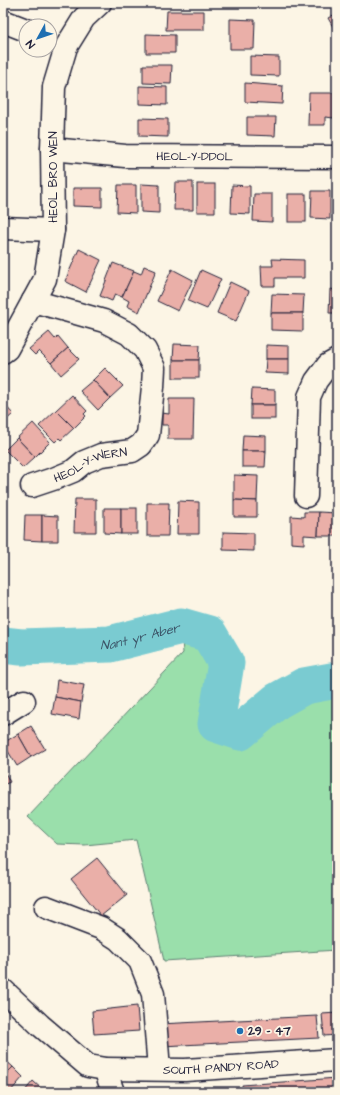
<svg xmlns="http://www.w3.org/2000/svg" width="340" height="1095" viewBox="0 0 340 1095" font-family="'Architects Daughter',sans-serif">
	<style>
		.green { fill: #9adfab; stroke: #5e8073 }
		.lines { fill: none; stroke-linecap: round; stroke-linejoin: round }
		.river { stroke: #7acbd1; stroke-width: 37 }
		.building { fill: #eaafa8; stroke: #22223b }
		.minor-casing { stroke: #22223b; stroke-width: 25 }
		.minor { stroke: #fcf5e5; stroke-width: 22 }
		.poi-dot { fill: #1f6fb2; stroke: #fcf5e5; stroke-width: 1.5 }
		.labels { text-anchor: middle; stroke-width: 3.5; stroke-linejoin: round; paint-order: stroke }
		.street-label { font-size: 12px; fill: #22223b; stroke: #fcf5e5 }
		.poi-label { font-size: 12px; font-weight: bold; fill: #22223b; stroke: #fcf5e5; text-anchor: start }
		.water-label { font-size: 13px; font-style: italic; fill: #3c5568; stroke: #fcf5e5 }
	</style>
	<rect width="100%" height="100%" fill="#fcf5e5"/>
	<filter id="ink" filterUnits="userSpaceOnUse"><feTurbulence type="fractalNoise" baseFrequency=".025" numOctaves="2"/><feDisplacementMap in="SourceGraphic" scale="8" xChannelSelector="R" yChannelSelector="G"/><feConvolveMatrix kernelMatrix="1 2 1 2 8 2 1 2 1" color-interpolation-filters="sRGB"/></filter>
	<g filter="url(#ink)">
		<polygon class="green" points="181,626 209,634 226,663 216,723 240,732 277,701 304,686 337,680 337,950 164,961 136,840 85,845 57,844 28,817 183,653"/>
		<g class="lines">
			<path class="river" id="s1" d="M3,645L21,647L110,644L181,626L209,634L226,663L216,724L240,732L277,701L304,686L337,680"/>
		</g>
		<g class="building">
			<polygon points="167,11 204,11 204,30 166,30"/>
			<polygon points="337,13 337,34 328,18"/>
			<polygon points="230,19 255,20 254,49 230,49"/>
			<polygon points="146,34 175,35 175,53 146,53"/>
			<polygon points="250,56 279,57 279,76 250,75"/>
			<polygon points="143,65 172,65 171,84 143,83"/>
			<polygon points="245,83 283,86 282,104 245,102"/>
			<polygon points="139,86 167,87 167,105 139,104"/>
			<polygon points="309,93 334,93 334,118 325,117 325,125 308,125"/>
			<polygon points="247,117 276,117 275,136 247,135"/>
			<polygon points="139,118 168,119 168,137 139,136"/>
			<polygon points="175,182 193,182 193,210 174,210"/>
			<polygon points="141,184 159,185 159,213 141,212"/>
			<rect x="197" y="184" width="18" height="28"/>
			<polygon points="118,185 136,185 136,213 117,212"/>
			<polygon points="232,185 250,186 250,214 231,213"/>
			<polygon points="73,188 102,188 102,207 73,206"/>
			<polygon points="312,191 330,191 330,219 311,218"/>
			<polygon points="254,194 272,194 272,222 253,221"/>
			<rect x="288" y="194" width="18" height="28"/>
			<polygon points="79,249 101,260 86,292 65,281"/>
			<polygon points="272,259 304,260 304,278 275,278 275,286 262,286 261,266 273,266"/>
			<polygon points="113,263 134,271 122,297 115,294 112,301 100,296"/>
			<polygon points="144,266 156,271 139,312 127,306 129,301 122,297 134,271 141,274"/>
			<polygon points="172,269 193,280 178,311 157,301"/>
			<polygon points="201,270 221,279 207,309 188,301"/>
			<polygon points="230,282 249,291 236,321 217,313"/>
			<polygon points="330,289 337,290 337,313 329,313"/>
			<polygon points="272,294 304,295 303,313 271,313"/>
			<polygon points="271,313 303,313 303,331 271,330"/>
			<polygon points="49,332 55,339 58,336 68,348 51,363 39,351 35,355 29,349"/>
			<polygon points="174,344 200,345 199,360 173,360"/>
			<polygon points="266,345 289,346 289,359 266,359"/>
			<polygon points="68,348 79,359 61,375 51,363"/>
			<polygon points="266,359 289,359 289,374 265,373"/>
			<rect x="173" y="360" width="26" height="18"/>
			<polygon points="105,368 123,386 110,398 93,380"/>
			<polygon points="93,380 110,398 98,410 80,391"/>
			<polygon points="252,389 275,390 275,405 251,405"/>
			<polygon points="72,395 87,411 84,414 86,416 74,428 56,410"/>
			<polygon points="169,399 194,399 193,439 168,439 168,425 162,425 162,413 169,414"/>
			<polygon points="3,403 13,414 3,423"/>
			<rect x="251" y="405" width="24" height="14"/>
			<polygon points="56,410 74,428 61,440 59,438 55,442 39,426"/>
			<polygon points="33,423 50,442 35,457 17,438"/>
			<polygon points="335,425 337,425 337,460 334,460"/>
			<polygon points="243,435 266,436 266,451 242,451"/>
			<polygon points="17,438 35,457 23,468 5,450"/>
			<polygon points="242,451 266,451 265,467 242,467"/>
			<polygon points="234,475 258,476 257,501 234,500"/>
			<polygon points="75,499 96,499 96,532 74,532"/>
			<polygon points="234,500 257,501 257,517 234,517"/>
			<polygon points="178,501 199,502 199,534 177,534"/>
			<polygon points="147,503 169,503 168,536 147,536"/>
			<polygon points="104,508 121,508 121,534 104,533"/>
			<rect x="121" y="508" width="16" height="26"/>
			<polygon points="304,512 319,512 318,536 304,535 304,544 291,543 291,516 304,517"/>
			<polygon points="319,512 337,513 337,536 318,536"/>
			<polygon points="25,515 42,515 42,541 24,540"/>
			<polygon points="42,515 58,516 58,541 42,541"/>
			<polygon points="223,532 254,533 254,551 223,550"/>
			<polygon points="57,680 84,685 81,702 55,697"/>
			<polygon points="55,697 81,702 79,719 52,714"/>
			<polygon points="31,726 45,749 31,757 18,734"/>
			<polygon points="18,734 31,757 17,766 3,743"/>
			<polygon points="3,769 10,782 3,785"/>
			<polygon points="97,858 127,895 101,916 71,879"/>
			<polygon points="137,1006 139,1031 94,1034 92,1011"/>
			<polygon points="337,1013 337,1035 324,1036 322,1014"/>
			<polygon points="317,1016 319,1038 162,1046 160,1024"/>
			<polygon points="3,1058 13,1067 3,1077"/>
			<polygon points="13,1067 23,1077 10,1092 4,1092 3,1077"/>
			<polygon points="337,1078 337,1092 243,1092 242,1085"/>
			<polygon points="33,1081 45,1092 24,1092"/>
		</g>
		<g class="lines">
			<defs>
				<g id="minor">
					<polyline points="3,21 26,30"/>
					<path id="s2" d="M52,149L125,156L337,157"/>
					<polyline points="3,228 53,230"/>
					<polyline points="3,352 7,349 45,279 53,230 52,149 54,87 66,47 84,18 100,3"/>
					<path id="s3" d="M32,486L56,478L73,471L84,462L101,455L132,451L141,445L148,435L153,387L154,368L145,350L129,334L104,321L33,301"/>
					<polyline points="306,496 309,397 316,381 328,365 337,360"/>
					<polyline points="3,714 24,701"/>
					<polyline points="46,907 101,928 118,939 140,961 153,994 159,1069"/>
					<polyline points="3,990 40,1025 88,1066 105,1069 113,1092"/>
					<path id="s4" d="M105,1069L185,1070L337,1060"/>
				</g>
			</defs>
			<use href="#minor" class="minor-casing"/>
			<use href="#minor" class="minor"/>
		</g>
	</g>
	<circle class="poi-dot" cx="240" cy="1031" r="4"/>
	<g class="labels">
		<g class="street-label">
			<text dy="4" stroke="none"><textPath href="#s2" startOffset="143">HEOL-Y-DDOL</textPath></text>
			<text transform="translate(53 177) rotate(-90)" y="4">HEOL BRO WEN</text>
			<text dy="4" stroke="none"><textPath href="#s3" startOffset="63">HEOL-Y-WERN</textPath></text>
			<text dy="4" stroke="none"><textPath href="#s4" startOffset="116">SOUTH PANDY ROAD</textPath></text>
		</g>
		<g class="poi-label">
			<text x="248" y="1035">29 - 47</text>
		</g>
		<g class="water-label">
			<text dy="5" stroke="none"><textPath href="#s1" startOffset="138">Nant yr Aber</textPath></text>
		</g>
	</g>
	<rect width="340" height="1095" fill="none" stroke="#fcf5e5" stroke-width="16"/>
	<rect x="8" y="8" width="324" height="1079" fill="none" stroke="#22223b" stroke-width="1.5" filter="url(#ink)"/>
	<g transform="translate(38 38) rotate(230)"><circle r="19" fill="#fcf5e5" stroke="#a5a1a1"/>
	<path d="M0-3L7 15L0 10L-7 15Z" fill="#1f6fb2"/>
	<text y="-6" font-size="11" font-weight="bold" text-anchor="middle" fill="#22223b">N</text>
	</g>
</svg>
